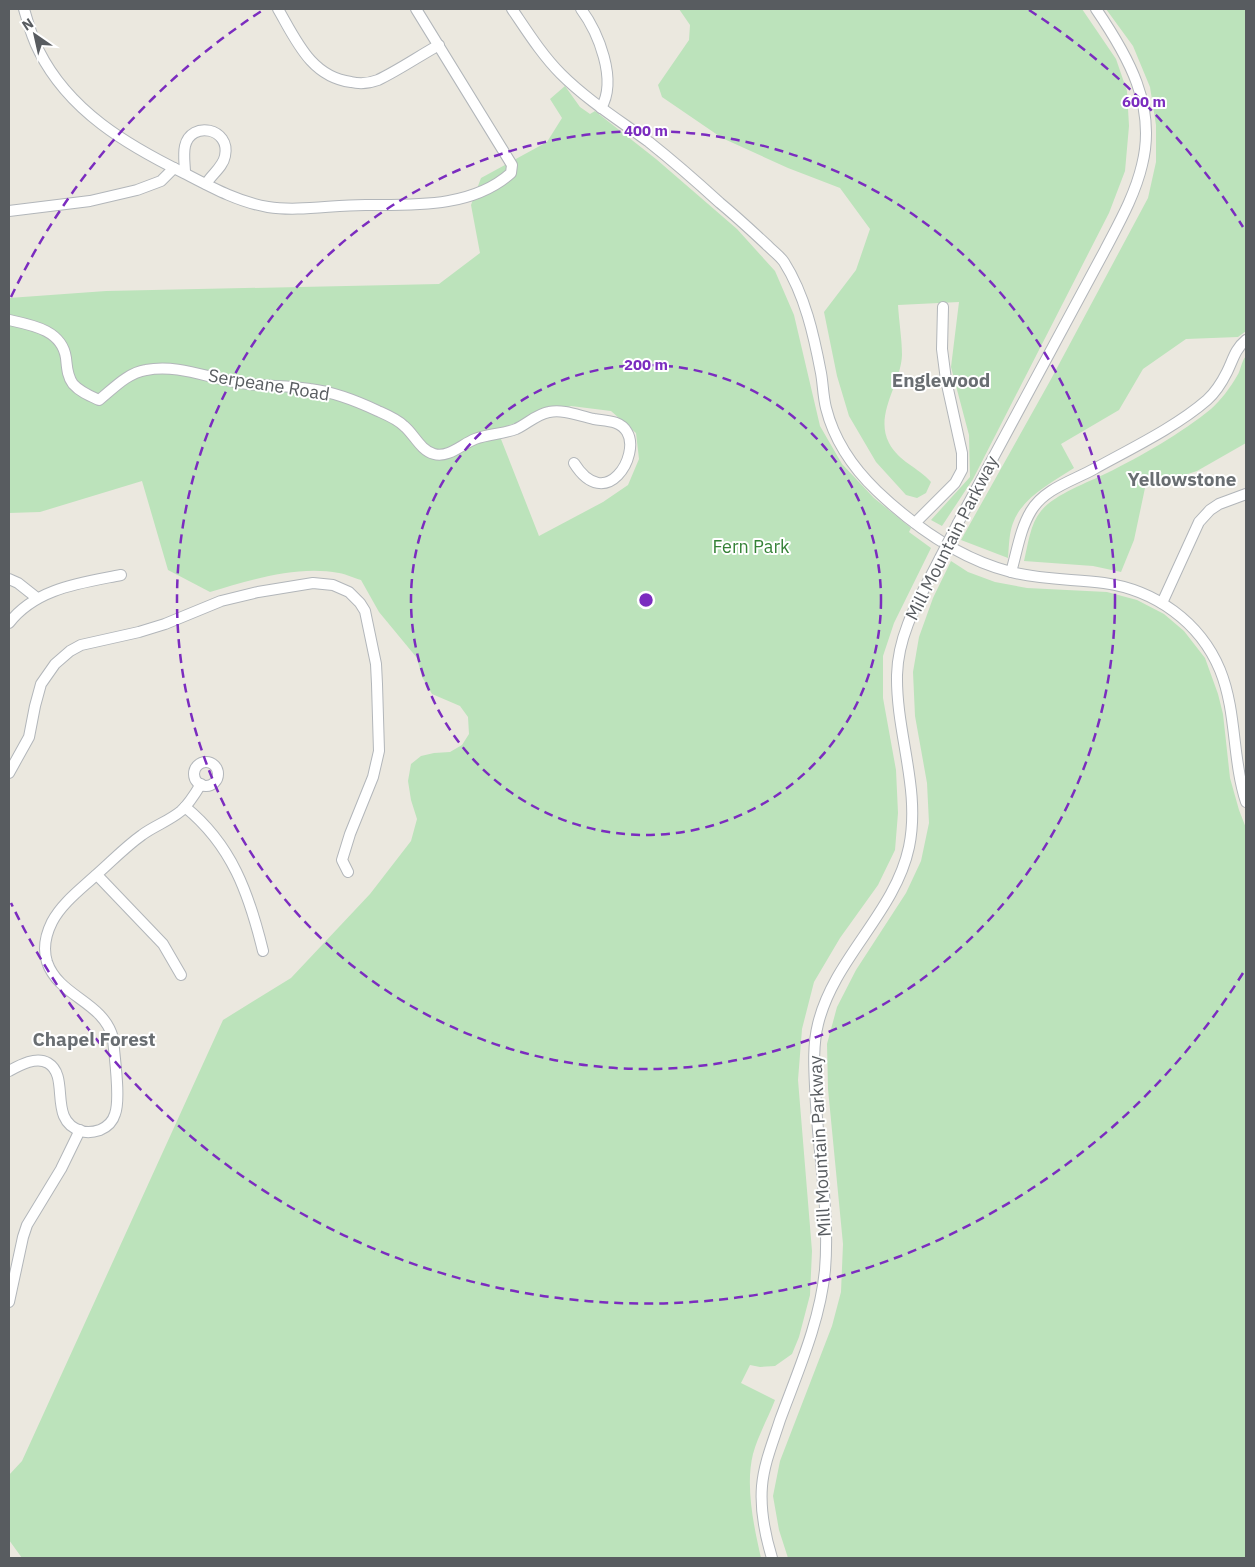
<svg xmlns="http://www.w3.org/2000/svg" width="1255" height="1567" viewBox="0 0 1255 1567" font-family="'IBM Plex Sans',sans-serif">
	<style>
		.green { fill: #bce3bb; fill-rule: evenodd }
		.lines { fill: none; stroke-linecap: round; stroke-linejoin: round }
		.minor-casing { stroke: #b2b6ba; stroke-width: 12 }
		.minor { stroke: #fff; stroke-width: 10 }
		.minor-bridge-casing { stroke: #b2b6ba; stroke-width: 12; stroke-linecap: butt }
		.minor-bridge { stroke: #fff; stroke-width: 10 }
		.ring { fill: none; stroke: #7b2cbf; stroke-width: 2.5; stroke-dasharray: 9 6 }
		.labels { text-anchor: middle; stroke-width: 4; stroke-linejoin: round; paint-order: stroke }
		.street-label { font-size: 18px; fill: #585c60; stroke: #fff }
		.park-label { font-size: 18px; fill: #358237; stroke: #fff }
		.neighbourhood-label { font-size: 19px; font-weight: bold; fill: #696e72; stroke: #fff }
		.centre { fill: #7b2cbf; stroke: #fff; stroke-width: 2.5 }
		.ring-label { font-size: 15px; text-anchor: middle; font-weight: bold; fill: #7b2cbf; stroke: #fff; stroke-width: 4; stroke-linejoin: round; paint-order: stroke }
	</style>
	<rect width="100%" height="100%" fill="#ebe8df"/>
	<g class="green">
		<path d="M679,9H1082L1116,59L1127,91L1129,126L1125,171L1109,213L973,479L942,526L931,520L970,477L969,435L951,367L959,302L898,305C899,322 902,339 902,355C901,384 874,414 889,443C899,462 918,467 931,482L926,493L917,498L906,495L876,462L849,416L837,376L824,312L856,270L870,229L840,188L788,168L722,138L662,97L658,85L689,40L690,25Z"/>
		<path d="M1106,9H1246V331L1238,337L1186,339L1143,369L1119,410L1061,444L1074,468C1053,482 1022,497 1013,523C1009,533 1009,547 1008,558L961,540L1050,381L1148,198L1156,162V125L1150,87L1133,46Z"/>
		<path d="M565,86L580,107L590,114L595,111L656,159L737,229L775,271L794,315L820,426L842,464L874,498L911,528L909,532L931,548L894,623L883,656V698L896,770L898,813L895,850L878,885L840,938L814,982L802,1029L798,1080L812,1251L810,1295L799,1337L792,1354L775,1366L760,1367L750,1365L741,1383L775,1400C768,1418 758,1436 753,1454C745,1486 754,1527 761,1558H22L9,1540V1475L22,1461L223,1020L291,978L370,894L411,841L417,819L411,800L408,781L411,764L421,756L434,753L450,752L462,745L469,734L468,717L460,706L432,694L422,677L417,658L379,612L361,580C354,578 346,574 339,573C297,565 250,580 210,592L168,570L142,481L40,512L9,513V298L106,291L439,284L480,253L471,205L481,178L547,142L562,118L550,99ZM571,406L611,411L636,433L639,459L628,485L603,502L539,536L497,429Z"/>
		<path d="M1246,356V443L1197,471L1145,488L1134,540L1121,572L1093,566L1024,561C1028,545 1030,524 1041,511C1055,494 1087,483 1107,473C1140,457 1183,432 1211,409C1221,400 1230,388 1237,376C1241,370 1241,362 1246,356Z"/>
		<polygon points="951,561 968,572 995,582 1027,588 1107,592 1137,600 1164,614 1184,631 1205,658 1218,694 1223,714 1230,778 1239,810 1246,828 1246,1558 788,1558 779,1530 773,1496 780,1461 832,1326 841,1292 843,1244 828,1089 827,1044 837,1007 856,970 906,893 921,861 929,823 927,783 915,716 913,672 919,637 933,598"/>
	</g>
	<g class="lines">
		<defs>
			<g id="minor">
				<path d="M24,9C28,23 32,38 39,51C69,111 127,145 184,173C211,187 238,202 268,207C300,212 337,204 370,205C417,205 473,207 511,173L512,165L416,9"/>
				<path d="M278,9C296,40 311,77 351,82C359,84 370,83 378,80C399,70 419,56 439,45"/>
				<path d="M512,9C527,31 542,55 561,74C587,100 619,120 649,142C673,161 697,182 720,203C737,217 752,231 768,246C773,251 780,256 784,262C805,295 814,336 821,373C823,384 823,396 826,408C834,440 853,468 877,491C915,527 960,559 1011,572C1042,580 1073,579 1104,583C1155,590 1200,622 1220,670C1237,712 1232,759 1246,802"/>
				<path d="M581,9C598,32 618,80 601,108"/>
				<path d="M185,173C185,165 183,155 185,146C191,120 231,128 225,156C223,167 212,174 206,184"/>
				<polyline points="9,211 90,201 137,190 161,181 174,168"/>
				<path d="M9,320C32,325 62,330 66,358C67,367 67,376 73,384C80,392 90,396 99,400C113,389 127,373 146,370C176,364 206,377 235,382C260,387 285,385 310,389C334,392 357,401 378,411C387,415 397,419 404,426C414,434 420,450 434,454C449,458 462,444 475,439C488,434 503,434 516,429C527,424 537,414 549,412C564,409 579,416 594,419C606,421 620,420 627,432C641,455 606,514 574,463"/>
				<polyline points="915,523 955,483 962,470 962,453 946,380 942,349 943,307"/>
				<path d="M958,523L1105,250C1119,223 1135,195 1142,165C1157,106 1128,56 1096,9"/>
				<path d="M1011,572C1017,552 1020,529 1031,511C1044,489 1072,481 1094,469C1130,449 1176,427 1207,400C1216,392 1222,382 1227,372C1233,360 1235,349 1246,340"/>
				<polyline points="9,579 18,583 37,598"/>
				<polyline points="1162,603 1199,522 1210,510 1219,504 1246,494"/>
				<path d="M9,623C36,588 81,583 121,575"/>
				<circle cx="206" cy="774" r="12"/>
				<polyline points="9,773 29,737 35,706 41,684 55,664 70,651 81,645 139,632 165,624 221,601 258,592 313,583 333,585 349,592 360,603 365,611 376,664 377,684 379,751 373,777 350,834 342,860 348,872"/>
				<path d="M185,807C232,845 249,894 263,951"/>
				<polyline points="97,875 163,944 181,975"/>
				<path d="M9,1071C20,1065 36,1056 48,1063C71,1077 47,1120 81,1131C87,1133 94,1132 100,1130C107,1127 113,1121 115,1114C121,1098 114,1055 113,1038C103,1001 59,997 47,962C43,949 46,934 52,922C62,903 81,889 96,875C111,862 125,847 142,835C154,826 169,821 181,811C189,804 195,794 201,784"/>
				<polyline points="9,1302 23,1237 27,1225 61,1169 80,1130"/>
				<path d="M772,1558C765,1535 760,1510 762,1486C764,1463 773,1442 780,1420C798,1371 820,1322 825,1270C830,1210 817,1146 815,1086C814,1065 813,1044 818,1024C834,958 895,913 909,847C921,789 896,734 897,675C898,632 921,596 940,558"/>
			</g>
		</defs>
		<use href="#minor" class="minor-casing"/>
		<use href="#minor" class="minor"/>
		<defs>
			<polyline id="minor-bridge" points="940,558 958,523"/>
		</defs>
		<use href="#minor-bridge" class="minor-bridge-casing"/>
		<use href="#minor-bridge" class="minor-bridge"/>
	</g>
	<g class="ring">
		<circle cx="646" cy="600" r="235"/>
		<circle cx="646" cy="600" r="469"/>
		<path d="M1243 973A704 704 0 0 1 11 903M11 297A704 704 0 0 1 263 10M1029 10A704 704 0 0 1 1243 227"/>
	</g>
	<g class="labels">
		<g class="street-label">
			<text transform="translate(269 385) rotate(9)" y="6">Serpeane Road</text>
			<text transform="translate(952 538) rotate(-63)" y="6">Mill Mountain Parkway</text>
			<text transform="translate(820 1146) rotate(-93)" y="6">Mill Mountain Parkway</text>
		</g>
		<g class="park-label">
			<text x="751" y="553">Fern Park</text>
		</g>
		<g class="neighbourhood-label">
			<text x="941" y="387">Englewood</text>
			<text x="1182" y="486">Yellowstone</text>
			<text x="94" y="1046">Chapel Forest</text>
		</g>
	</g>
	<circle cx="646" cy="600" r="8" class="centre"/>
	<g class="ring-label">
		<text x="1144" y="107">600 m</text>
		<text x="646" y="136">400 m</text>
		<text x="646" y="370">200 m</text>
	</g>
	<rect width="1255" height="1567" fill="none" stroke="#585c60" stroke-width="20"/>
	<g transform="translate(35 35) rotate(326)" stroke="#ffffff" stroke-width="4" paint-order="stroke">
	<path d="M0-4L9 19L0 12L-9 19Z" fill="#585c60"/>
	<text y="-8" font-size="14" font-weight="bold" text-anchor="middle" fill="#585c60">N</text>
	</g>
</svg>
